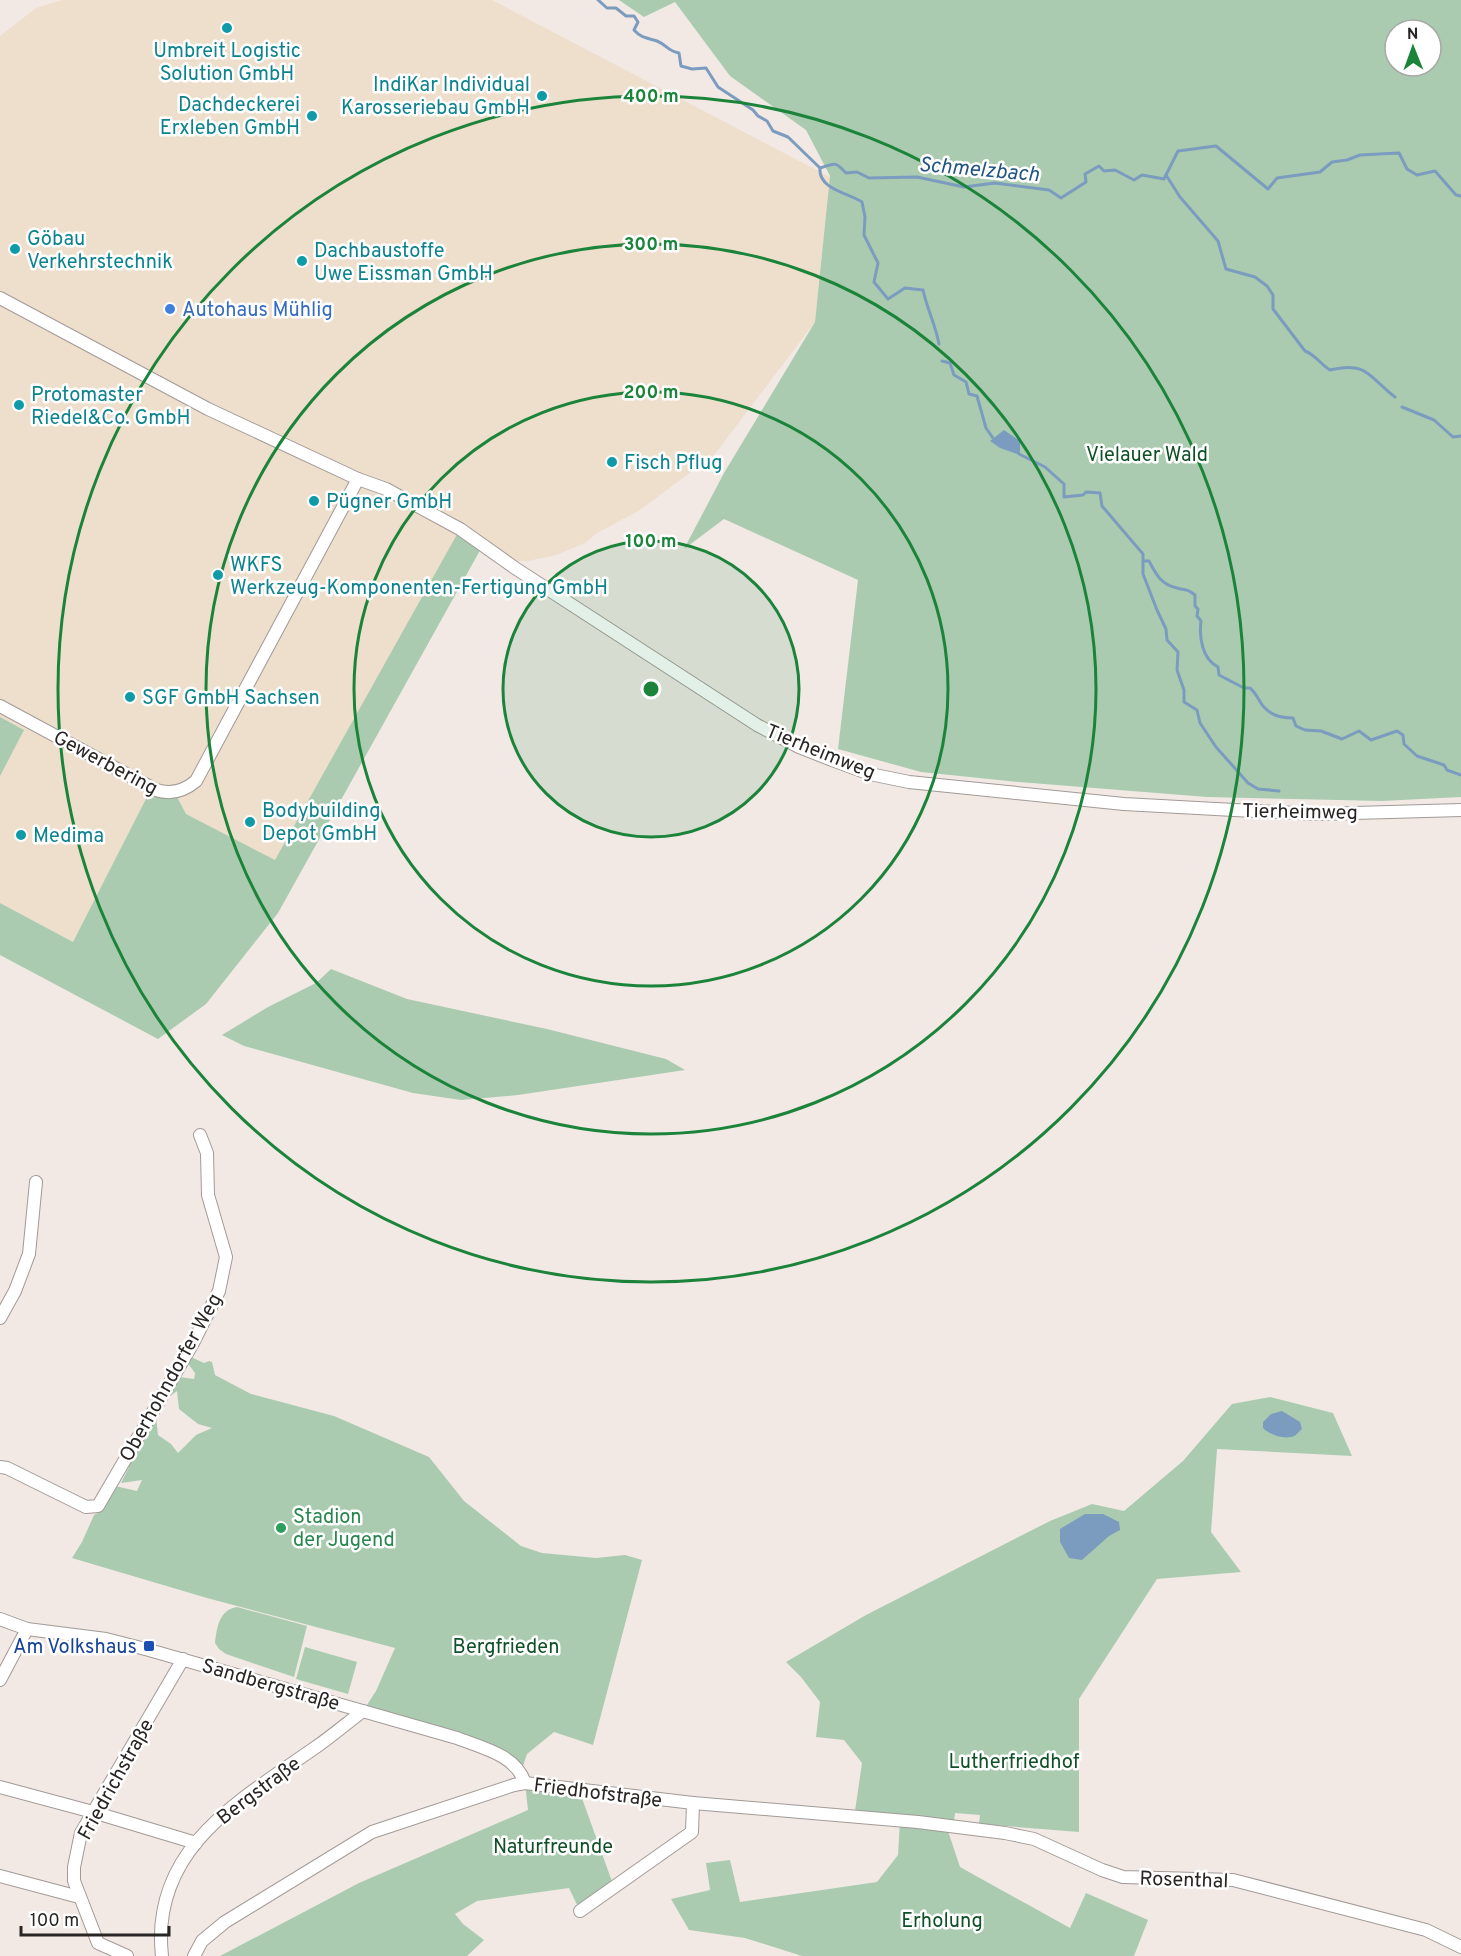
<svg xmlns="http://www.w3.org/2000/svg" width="1461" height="1956" viewBox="0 0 1461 1956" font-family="Overpass,sans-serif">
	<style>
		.commercial { fill: #eddfcc }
		.green { fill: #aacbb0; fill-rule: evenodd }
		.water { fill: #7b9cbf }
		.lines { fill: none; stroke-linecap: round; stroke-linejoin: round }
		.stream { stroke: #7b9cbf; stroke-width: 3 }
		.street-casing { stroke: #a29a97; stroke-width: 14 }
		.street { stroke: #fff; stroke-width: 12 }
		.ring { fill: none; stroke: #1b843a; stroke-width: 3 }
		.culture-dot { fill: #0f9aa8; stroke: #fff; stroke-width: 2 }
		.shop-dot { fill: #3f7fe0; stroke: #fff; stroke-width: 2 }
		.leisure-dot { fill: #2e9e5b; stroke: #fff; stroke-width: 2 }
		.transit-dot { fill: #1a4fb4; stroke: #fff; stroke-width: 2 }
		.labels { text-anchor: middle; stroke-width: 5; stroke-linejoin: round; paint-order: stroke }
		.culture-label { font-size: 20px; fill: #0d838f; stroke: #fff; text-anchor: start }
		.shop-label { font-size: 20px; fill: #366cbe; stroke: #fff; text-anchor: start }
		.park-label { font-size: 20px; fill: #0f5027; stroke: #fff }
		.street-label { font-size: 20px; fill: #292524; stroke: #fff }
		.leisure-label { font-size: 20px; fill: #27864d; stroke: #fff; text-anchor: start }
		.transit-label { font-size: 20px; fill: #164399; stroke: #fff; text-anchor: end }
		.water-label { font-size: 21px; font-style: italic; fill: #235483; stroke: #fff }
		.centre { fill: #1b843a; stroke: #fff; stroke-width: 3 }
		.ring-label { font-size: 18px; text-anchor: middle; font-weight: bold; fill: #1b843a; stroke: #fff; stroke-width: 5; stroke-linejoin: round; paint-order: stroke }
	</style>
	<rect width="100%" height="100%" fill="#f2e9e5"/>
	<polygon class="commercial" points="62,0 492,0 830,177 815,322 715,454 640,510 597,533 585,543 556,555 528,561 517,561 483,545 239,924 166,992 0,903 0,36 36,8"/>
	<g class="green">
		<path d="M619,0H1461V797L1382,801L1207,797L1019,782L921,772L838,749L858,580L724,519L684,549L724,473L815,322L830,176L806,130L730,76L675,2L644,17ZM1395,30H1431V66H1395Z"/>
		<polygon points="460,529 483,545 278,913 206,1004 158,1039 0,955 0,903 73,942 149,793 166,798 177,797 186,814 275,860"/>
		<polygon points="0,717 24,730 0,776"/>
		<polygon points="331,969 407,999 547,1029 666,1059 685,1070 518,1095 461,1100 413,1093 244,1046 222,1035 268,1007 316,983"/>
		<polygon points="191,1357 204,1363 209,1361 212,1362 215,1375 251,1394 334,1416 429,1457 464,1501 521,1546 542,1553 596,1558 625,1555 642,1560 593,1745 554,1732 527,1754 521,1772 499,1753 363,1711 376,1691 395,1648 207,1598 72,1558 82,1542 94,1515 101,1511 115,1486 137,1491 142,1480 121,1483 129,1467 123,1465 156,1417 158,1435 171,1444 178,1453 196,1435 212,1428 198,1424 179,1409 177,1391 165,1400 179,1377 194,1379 195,1373 187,1362"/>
		<polygon points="1270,1397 1333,1413 1352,1456 1217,1449 1211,1532 1241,1572 1157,1579 1079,1699 1079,1832 979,1824 980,1815 955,1813 954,1821 855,1811 862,1763 844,1740 816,1737 820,1702 801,1677 786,1662 866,1615 1050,1521 1092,1504 1124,1511 1183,1461 1232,1404"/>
		<path d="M237,1607L307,1626L294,1677L226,1654L219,1649L215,1643C217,1627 219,1610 237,1607Z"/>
		<polygon points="305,1647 357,1662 348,1694 296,1679"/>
		<polygon points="525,1783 579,1790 614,1887 580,1911 569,1888 477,1901 455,1914 463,1924 484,1940 467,1956 220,1956 359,1883 528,1810"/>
		<polygon points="900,1821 946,1825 960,1867 1070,1928 1086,1893 1148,1920 1134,1956 802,1956 745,1938 689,1930 671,1899 710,1890 706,1863 730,1860 740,1902 877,1882 898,1855"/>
	</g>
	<g class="water">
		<polygon points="1004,430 1020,441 1020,455 1000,448 990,441"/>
		<path d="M1282,1411L1300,1422L1302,1429C1299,1431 1297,1435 1294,1436C1284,1440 1270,1435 1263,1428V1422L1271,1414Z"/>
		<polygon points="1085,1514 1103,1514 1119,1522 1120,1530 1109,1536 1082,1560 1069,1558 1060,1542 1060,1529"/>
	</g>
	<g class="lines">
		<g class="stream">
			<path d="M598,0L607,8H616L626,16H634L638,22L634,30C641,38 647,38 657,41C667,45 667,51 679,53L681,66L692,69L706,68L718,87L753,110L758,116L767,121L773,131L788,137L820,168C834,164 834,160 846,173L857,172L869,178L917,177L964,187L995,183L1049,190L1061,198L1086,182L1085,174L1099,166L1104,171L1115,170L1134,180L1142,175L1164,179L1178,151L1216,146L1268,189L1277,178L1320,172L1332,162L1347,160L1360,155L1399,153L1407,169L1417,175L1435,171L1456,195L1461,196"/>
			<path d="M820,168C818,189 848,193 862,202L865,217L864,235L878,263L874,282L888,299L905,288L923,290C927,309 936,326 939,344"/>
			<path d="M1166,175L1180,197L1218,241L1226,269L1255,277L1267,286L1273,295V309L1305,351C1316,355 1320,364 1330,370C1367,361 1368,376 1395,397"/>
			<polyline points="942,361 950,363 954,375 966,382 969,394 977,396 986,428 995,441"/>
			<polyline points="1402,407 1434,420 1453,437 1461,436"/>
			<polyline points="1019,454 1045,467 1064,484 1064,497 1083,495 1086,492 1100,493 1102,506 1143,554 1143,574 1157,610 1166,629 1167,640 1178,652 1177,670 1184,690 1184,702 1197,710 1200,723 1216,747 1248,783 1258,789 1279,791"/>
			<path d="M1144,561H1149C1156,574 1161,585 1177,588C1187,591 1186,588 1195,595V606L1198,609L1197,616L1201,621C1199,637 1202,659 1218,667L1219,675L1244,688H1250C1258,695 1260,704 1265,708C1272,716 1284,718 1293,718L1296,726L1305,730L1321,731L1342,739L1359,731L1371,740L1397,731L1403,735L1404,744L1417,756L1444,765L1447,770L1461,775"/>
		</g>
		<defs>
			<g id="street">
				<polyline points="0,298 208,409 358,479 386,489 460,529 515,568 757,725 799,747 832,760 870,774 909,782 1124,804 1234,810 1319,814 1461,810"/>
				<path d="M0,706L156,790C171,795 184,791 196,781L358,479"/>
				<polyline points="0,1318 15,1291 29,1254 36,1182"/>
				<polyline points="0,1467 7,1468 86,1507 98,1506 193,1343 219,1291 226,1257 208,1195 207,1153 200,1135"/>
				<path d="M0,1619L27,1629L106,1639L149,1650L457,1738C483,1748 516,1755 525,1783"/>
				<polyline points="0,1680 27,1629"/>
				<polyline points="0,1787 93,1812 196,1843"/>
				<polyline points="0,1876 79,1897"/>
				<polyline points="580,1911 692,1832 693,1803"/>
				<polyline points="127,1956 98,1943 74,1881 74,1867 81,1833 183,1659"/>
				<path d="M162,1956C150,1849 240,1800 316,1747C332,1736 347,1723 363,1711"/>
				<polyline points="194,1956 202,1941 225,1922 372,1832 514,1785 525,1783 693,1803 918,1822 1005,1833 1034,1839 1102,1870 1123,1877 1233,1880 1426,1930 1461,1947"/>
			</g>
		</defs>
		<use href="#street" class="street-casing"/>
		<use href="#street" class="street"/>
	</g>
	<circle cx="651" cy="689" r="148" fill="#1b843a" fill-opacity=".12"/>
	<g class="ring">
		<circle cx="651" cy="689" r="148"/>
		<circle cx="651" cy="689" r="297"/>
		<circle cx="651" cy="689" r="445"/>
		<circle cx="651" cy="689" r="593"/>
	</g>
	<g class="culture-dot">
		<circle cx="227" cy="28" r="6"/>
		<circle cx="542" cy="96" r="6"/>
		<circle cx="312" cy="116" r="6"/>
		<circle cx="15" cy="249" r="6"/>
		<circle cx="302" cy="261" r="6"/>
		<circle cx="19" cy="405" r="6"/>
		<circle cx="612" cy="462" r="6"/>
		<circle cx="314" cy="501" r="6"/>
		<circle cx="218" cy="575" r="6"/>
		<circle cx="130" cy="697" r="6"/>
		<circle cx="250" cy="822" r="6"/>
		<circle cx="21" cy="835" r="6"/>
	</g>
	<circle class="shop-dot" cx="170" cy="309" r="6"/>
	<circle class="leisure-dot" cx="281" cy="1528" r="6"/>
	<rect class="transit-dot" x="143" y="1640" width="12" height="12" rx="3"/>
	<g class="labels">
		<g class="culture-label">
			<text x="227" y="57" text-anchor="middle">Umbreit Logistic<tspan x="227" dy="23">Solution GmbH</tspan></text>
			<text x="530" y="91" text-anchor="end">IndiKar Individual<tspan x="530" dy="23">Karosseriebau GmbH</tspan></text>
			<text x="300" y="111" text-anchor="end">Dachdeckerei<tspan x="300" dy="23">Erxleben GmbH</tspan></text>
			<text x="27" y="245">Göbau<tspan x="27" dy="23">Verkehrstechnik</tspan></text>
			<text x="314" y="257">Dachbaustoffe<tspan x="314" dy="23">Uwe Eissman GmbH</tspan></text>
			<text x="31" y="401">Protomaster<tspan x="31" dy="23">Riedel&amp;Co. GmbH</tspan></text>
			<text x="624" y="469">Fisch Pflug</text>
			<text x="326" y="508">Pügner GmbH</text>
			<text x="230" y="571">WKFS<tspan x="230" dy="23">Werkzeug-Komponenten-Fertigung GmbH</tspan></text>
			<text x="142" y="704">SGF GmbH Sachsen</text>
			<text x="262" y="817">Bodybuilding<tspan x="262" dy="23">Depot GmbH</tspan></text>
			<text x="33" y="842">Medima</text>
		</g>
		<g class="shop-label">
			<text x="182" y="316">Autohaus Mühlig</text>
		</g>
		<g class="park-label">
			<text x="1147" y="461">Vielauer Wald</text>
			<text x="506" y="1653">Bergfrieden</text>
			<text x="1014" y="1768">Lutherfriedhof</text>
			<text x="553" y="1853">Naturfreunde</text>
			<text x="942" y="1927">Erholung</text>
		</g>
		<g class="street-label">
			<text transform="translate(821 751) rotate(22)" y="7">Tierheimweg</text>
			<text transform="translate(106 762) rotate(28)" y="7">Gewerbering</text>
			<text transform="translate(1300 811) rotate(1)" y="7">Tierheimweg</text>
			<text transform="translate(170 1377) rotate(-61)" y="7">Oberhohndorfer Weg</text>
			<text transform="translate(271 1684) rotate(16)" y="7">Sandbergstraße</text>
			<text transform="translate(115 1779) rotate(-61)" y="7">Friedrichstraße</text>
			<text transform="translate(258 1790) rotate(-37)" y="7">Bergstraße</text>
			<text transform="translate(598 1792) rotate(7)" y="7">Friedhofstraße</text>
			<text transform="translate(1184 1879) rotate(2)" y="7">Rosenthal</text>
		</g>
		<g class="leisure-label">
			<text x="293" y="1523">Stadion<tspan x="293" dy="23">der Jugend</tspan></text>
		</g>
		<g class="transit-label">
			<text x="137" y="1653">Am Volkshaus</text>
		</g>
		<g class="water-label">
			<text transform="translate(979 169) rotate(5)" y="7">Schmelzbach</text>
		</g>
	</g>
	<circle cx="651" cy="689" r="9" class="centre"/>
	<g class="ring-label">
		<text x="651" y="102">400 m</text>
		<text x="651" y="250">300 m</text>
		<text x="651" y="398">200 m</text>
		<text x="651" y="547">100 m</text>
	</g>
	<g transform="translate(1413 48) rotate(359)"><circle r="28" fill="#ffffff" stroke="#a9a8a7" stroke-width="1.5"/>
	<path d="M0-4.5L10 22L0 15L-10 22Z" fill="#1b843a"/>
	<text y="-9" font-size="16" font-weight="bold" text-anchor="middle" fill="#292524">N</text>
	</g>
	<path d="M21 1926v9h148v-9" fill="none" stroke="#292524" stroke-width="3"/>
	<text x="30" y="1926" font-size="18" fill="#292524" stroke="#ffffff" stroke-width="4.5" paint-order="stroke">100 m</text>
</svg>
